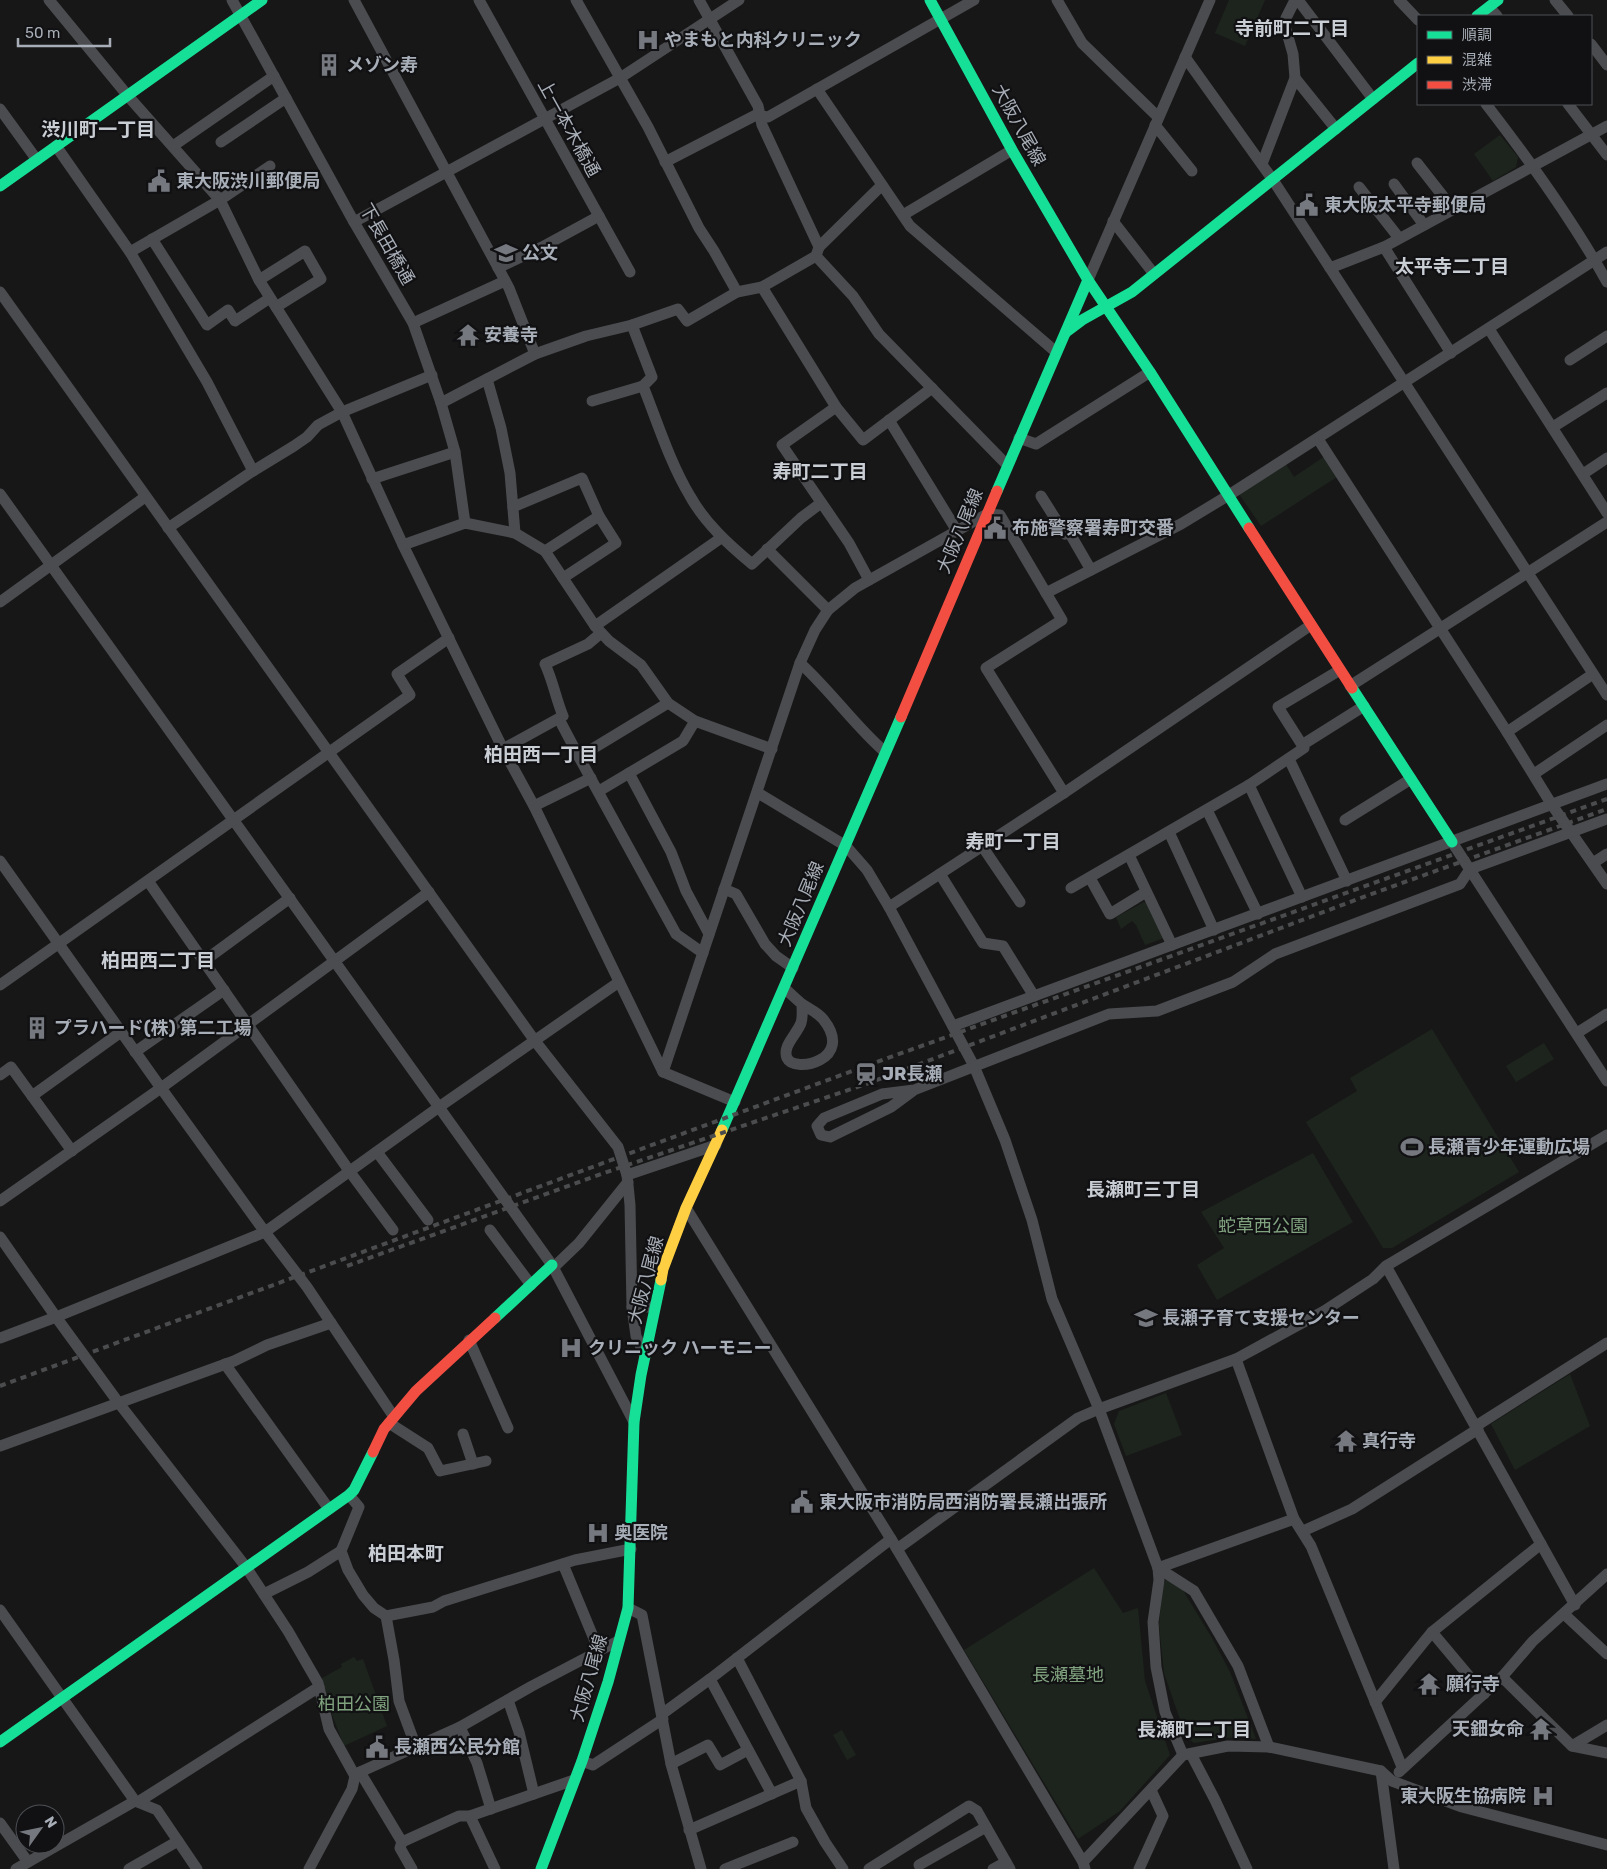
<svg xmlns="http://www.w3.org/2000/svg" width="1607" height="1869" viewBox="0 0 1607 1869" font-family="Rubik,'Noto Sans JP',sans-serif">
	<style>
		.green { fill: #1d241d }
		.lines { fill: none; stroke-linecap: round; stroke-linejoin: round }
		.street { stroke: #4b4c50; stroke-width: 11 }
		.fast { stroke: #16e098; stroke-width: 11 }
		.slow { stroke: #ffcf43; stroke-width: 11 }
		.jam { stroke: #f24e42; stroke-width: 11 }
		.rail { stroke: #4b4c4e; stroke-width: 4; stroke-dasharray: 6 5; stroke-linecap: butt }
		.labels { text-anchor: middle; stroke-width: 4.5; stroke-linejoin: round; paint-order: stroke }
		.poi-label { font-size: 18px; font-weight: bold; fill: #a8aeb7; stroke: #111113; text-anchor: start }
		.street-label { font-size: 18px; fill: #a8aeb7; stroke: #111113 }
		.park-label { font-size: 18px; fill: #80a27f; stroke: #111113 }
		.neighbourhood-label { font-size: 19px; font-weight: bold; fill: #c9cdd4; stroke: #111113 }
	</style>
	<rect width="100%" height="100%" fill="#171717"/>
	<g class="green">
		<polygon points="1229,0 1265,0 1245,46 1215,33"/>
		<polygon points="1500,135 1518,157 1516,167 1493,181 1474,154"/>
		<polygon points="1325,456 1337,477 1261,526 1239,494 1286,464 1294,477"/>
		<polygon points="1144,902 1148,904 1164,938 1145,945 1136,925 1132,921 1121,929 1116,917"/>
		<polygon points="1432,1029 1519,1172 1392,1248 1383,1248 1306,1122 1357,1091 1350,1078"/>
		<polygon points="1544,1043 1554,1059 1516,1082 1506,1066"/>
		<polygon points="1313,1153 1353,1222 1217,1300 1197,1265 1224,1248 1201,1212"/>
		<polygon points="1570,1374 1590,1426 1515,1470 1491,1424"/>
		<polygon points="1166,1393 1182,1435 1126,1456 1114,1424 1119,1411"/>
		<polygon points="1094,1568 1123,1613 1138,1608 1145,1681 1170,1755 1120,1811 1078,1839 964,1650"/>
		<polygon points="1166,1580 1181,1587 1212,1638 1230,1672 1256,1739 1235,1737 1194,1743 1186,1737 1164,1673 1159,1625 1163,1584"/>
		<polygon points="354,1657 357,1661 363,1659 387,1726 344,1746 330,1709 322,1678 342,1667 341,1664"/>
		<polygon points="842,1730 856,1755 847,1760 833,1735"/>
	</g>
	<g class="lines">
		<g class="street">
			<polyline points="49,0 128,96 220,200 259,280 342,412 403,545 503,749 534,806 663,1072 735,1102"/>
			<polyline points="232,0 354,222 413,323 441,403 455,452 465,523"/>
			<polyline points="354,0 509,288 535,354"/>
			<polyline points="479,0 630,272"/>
			<polyline points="576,0 648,127 699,228 714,251 737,292"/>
			<polyline points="699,0 758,106 762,125 819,247 816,256 853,296 879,334 1007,465"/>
			<polyline points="1057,0 1082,43 1158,117"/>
			<polyline points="1298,0 1373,99"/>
			<polyline points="1399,0 1418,20"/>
			<polyline points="1555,0 1568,16"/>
			<polyline points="1489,7 1497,16"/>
			<polyline points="1591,44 1607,65"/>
			<polyline points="1185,57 1273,180 1607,695"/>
			<polyline points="1295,78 1336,129"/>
			<polyline points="817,89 910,226 1056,352"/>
			<path d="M1486,104C1530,161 1572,219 1607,282"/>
			<polyline points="1568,104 1607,155"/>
			<polyline points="0,109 37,160"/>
			<polyline points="1155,125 1192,171"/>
			<polyline points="221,142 286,98"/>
			<polyline points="56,146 130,252 207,382 253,471"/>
			<polyline points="173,146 274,76"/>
			<polyline points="665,162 756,115 768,117 974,0"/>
			<polyline points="1417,163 1453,209"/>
			<polyline points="1262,164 1295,78 1293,54 1285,26 1286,18 1295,0"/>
			<polyline points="1394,184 1424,225"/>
			<polyline points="1359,187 1399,238"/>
			<polyline points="903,215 1012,150"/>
			<polyline points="1113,221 1154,274"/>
			<polyline points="354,222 620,78 739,0"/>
			<polyline points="152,239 207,325 228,310 235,321 270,298"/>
			<polyline points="819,247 882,185"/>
			<polyline points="1384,247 1451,353"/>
			<polyline points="130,252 220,200 270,166"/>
			<polyline points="498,268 542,247 599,216"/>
			<polyline points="1330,268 1384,247 1607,126"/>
			<polyline points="259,280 305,251 321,279 276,307"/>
			<polyline points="1088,280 1210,0"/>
			<polyline points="762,287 836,407 863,440 932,388"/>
			<polyline points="0,292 535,1041 618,1147 627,1175 630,1205 632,1307 636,1336 645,1356"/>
			<polyline points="413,323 505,281"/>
			<path d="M632,325L652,377L643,386C657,421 670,463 690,496C705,523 728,544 752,564L801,518L821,503"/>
			<polyline points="1489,329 1607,513"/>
			<polyline points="1570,360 1607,336"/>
			<polyline points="487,379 501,428 510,473 515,533"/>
			<polyline points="592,401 643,386"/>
			<polyline points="441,403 535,354 586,336 632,325 678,309 687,321 737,292 762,287 816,256"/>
			<polyline points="836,407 782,445 849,543 869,580"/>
			<polyline points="889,420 957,531"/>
			<polyline points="1553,427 1607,393"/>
			<polyline points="1019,438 1036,444 1150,372"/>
			<polyline points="1318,439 1507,732"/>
			<polyline points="1583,474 1607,458"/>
			<polyline points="372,479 455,452"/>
			<polyline points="0,494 552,1265 634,1422"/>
			<polyline points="1041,496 1065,534 1069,532 1091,570"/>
			<polyline points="513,507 582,478 599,516 616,543 563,578"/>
			<polyline points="168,528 253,471 294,446 307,437 318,425 342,412 432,375"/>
			<polyline points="403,545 465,523 515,533 545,551 595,626 609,641 641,665 668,703 695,721 772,749"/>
			<polyline points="767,549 828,610"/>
			<polyline points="545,551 599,516"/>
			<polyline points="1046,593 1181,524 1229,495 1607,252"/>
			<polyline points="0,602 145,497"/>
			<polyline points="595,626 721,538"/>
			<path d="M800,663C831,691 854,725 885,752"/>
			<polyline points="1593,674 1507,732 1552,805 1607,884"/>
			<polyline points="1350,686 1607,522"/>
			<polyline points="668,703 579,757 676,934 703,953"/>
			<polyline points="559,719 579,757"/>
			<polyline points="1302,745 1364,706"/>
			<path d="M503,749L563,716C556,699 553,681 545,664L588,644L601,633"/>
			<polyline points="1289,759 1347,881"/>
			<polyline points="629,773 671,852 686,891 709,934"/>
			<polyline points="1534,774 1607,725"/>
			<polyline points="1249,785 1302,897"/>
			<polyline points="599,791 683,741 695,721"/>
			<polyline points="758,793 846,846 867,870 889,907 974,1066 1005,1140 1032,1220 1052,1299 1099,1409 1158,1568 1159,1580 1153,1622 1156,1667 1165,1712 1183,1755"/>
			<polyline points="534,806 591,778"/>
			<polyline points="1207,810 1258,914"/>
			<polyline points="1345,820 1411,779"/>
			<polyline points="1169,832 1214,930"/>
			<polyline points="1452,842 1607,1081"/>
			<polyline points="982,846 1020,902"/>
			<polyline points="1129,855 1172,945"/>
			<polyline points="0,861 161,1088 265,1232 307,1287 394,1417"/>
			<polyline points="1593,863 1607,854"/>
			<polyline points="940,874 983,943 1003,946 1034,996"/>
			<polyline points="1090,878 1110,914 1146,892"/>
			<polyline points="148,881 350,1172 393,1230"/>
			<polyline points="1071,888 1249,785 1304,748 1278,707 1340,670"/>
			<polyline points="724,889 736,894 765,944 776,956 793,968"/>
			<polyline points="889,907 1064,793 1311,625"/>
			<polyline points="204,961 290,898"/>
			<polyline points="0,985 410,695 397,674 449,638"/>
			<path d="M784,988C790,993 796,999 802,1004C809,1009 817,1012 823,1019C856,1060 794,1074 787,1058C782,1046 797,1034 801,1023C803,1017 802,1011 802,1004"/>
			<polyline points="953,1026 1607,784"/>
			<polyline points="1577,1033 1607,1014"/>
			<polyline points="135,1052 224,990"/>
			<polyline points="663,1072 800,663 815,630 828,610 855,588 987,514 1000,515 1062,620 986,668 1064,793"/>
			<polyline points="0,1075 11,1067 72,1151"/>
			<polyline points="914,1090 882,1094 824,1118 817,1126 821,1135 830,1137 891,1107 914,1090 1109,1014 1157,1011 1233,982 1275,954 1460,884 1470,869 1607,819"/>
			<polyline points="32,1096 121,1032"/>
			<polyline points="377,1152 428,1220"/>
			<polyline points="627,1175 716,1145"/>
			<polyline points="0,1201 161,1088 429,892"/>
			<polyline points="686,1208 891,1539 1083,1862 1085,1869"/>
			<polyline points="490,1230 531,1285"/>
			<polyline points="0,1237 56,1317 118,1402 246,1567 288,1631 318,1683 329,1729 355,1776"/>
			<polyline points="1386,1266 1575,1605"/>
			<polyline points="553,1268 579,1243 628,1182"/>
			<polyline points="632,1307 654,1307"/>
			<polyline points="0,1338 56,1317 265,1232 439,1107 619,982"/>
			<polyline points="469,1340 508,1428"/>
			<polyline points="1236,1359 1294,1519 1311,1546 1402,1767"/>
			<polyline points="225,1364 329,1509"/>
			<polyline points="389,1423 428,1448 440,1471 486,1461"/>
			<polyline points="1476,1426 1607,1343"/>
			<polyline points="463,1434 473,1464"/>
			<polyline points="0,1446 234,1361 267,1345 331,1323"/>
			<polyline points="349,1495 359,1507 341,1551 348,1570 363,1595 374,1608 386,1616 433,1607 444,1601 575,1560 631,1549"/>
			<polyline points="1303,1531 1352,1509 1478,1429"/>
			<polyline points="897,1549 1078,1418 1099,1409 1236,1359 1324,1311 1373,1279 1386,1266 1607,1135"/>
			<polyline points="563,1564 599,1651"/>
			<polyline points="1158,1568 1194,1591 1238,1666 1269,1747"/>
			<polyline points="1158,1568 1294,1519"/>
			<polyline points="264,1594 308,1572 341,1551"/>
			<polyline points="628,1608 642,1615 671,1764 701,1869"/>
			<polyline points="0,1610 135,1801 157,1810 197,1869"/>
			<polyline points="1564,1614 1607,1654"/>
			<polyline points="386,1616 394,1660 399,1701 416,1747"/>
			<polyline points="1432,1632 1484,1694"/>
			<polyline points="737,1658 801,1781 806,1808 825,1842 843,1869"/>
			<polyline points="1502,1677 1572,1746 1607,1753"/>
			<polyline points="710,1679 772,1794"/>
			<polyline points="508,1700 519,1732 534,1794"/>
			<polyline points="1375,1702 1432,1632 1541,1544"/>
			<polyline points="662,1714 710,1679 891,1539"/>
			<polyline points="460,1727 477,1763 491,1809"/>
			<polyline points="1572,1746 1607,1725"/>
			<polyline points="1191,1754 1215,1800 1247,1869"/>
			<polyline points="582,1761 593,1765 663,1719"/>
			<polyline points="671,1764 708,1745 720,1765 748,1750"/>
			<polyline points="1381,1771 1394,1869"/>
			<polyline points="360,1772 402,1842 400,1848 412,1869"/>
			<polyline points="1399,1772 1502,1677 1533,1641 1607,1574"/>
			<polyline points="138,1802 319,1687"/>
			<polyline points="470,1816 495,1869"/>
			<polyline points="0,1823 28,1862"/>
			<polyline points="689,1830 801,1781"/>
			<polyline points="402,1842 459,1816 470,1816 574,1780"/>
			<polyline points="1083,1862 1183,1755 1228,1746 1269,1747 1381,1771 1392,1781 1462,1807 1607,1845"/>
			<polyline points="919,1865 986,1827"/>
			<polyline points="16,1869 135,1801"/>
			<polyline points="129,1869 178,1841"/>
			<polyline points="309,1869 352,1789 355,1776 360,1772 460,1727 532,1686 618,1641"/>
			<polyline points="725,1869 793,1842"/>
			<polyline points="869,1869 969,1806 977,1811 1010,1869"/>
			<polyline points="993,1869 1006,1862"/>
			<polyline points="1139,1869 1163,1816 1151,1790"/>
		</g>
		<g class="fast">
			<polyline points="930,0 1012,150 1088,280 1150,372 1249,528"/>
			<polyline points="1477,16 1498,0"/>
			<polyline points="0,186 262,0"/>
			<polyline points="1066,332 1082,320 1132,292 1418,63"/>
			<polyline points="997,491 1088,280"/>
			<polyline points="1352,688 1452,842"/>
			<polyline points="722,1130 901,717"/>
			<polyline points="495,1318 552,1265"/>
			<polyline points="0,1742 349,1495 354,1490 373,1452"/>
			<polyline points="541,1869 582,1761 608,1682 628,1608 634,1422 641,1375 661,1280"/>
		</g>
		<polyline class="slow" points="661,1280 663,1269 686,1208 722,1130"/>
		<g class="jam">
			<polyline points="1249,528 1352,688"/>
			<polyline points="901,717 997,491"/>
			<polyline points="373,1452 384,1429 416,1391 495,1318"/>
		</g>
		<g class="rail">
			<polyline points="347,1266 604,1173 869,1083 1358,899 1607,809"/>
			<polyline points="0,1386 863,1067 1607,799"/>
		</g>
	</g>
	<defs>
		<symbol id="hospital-bare" viewBox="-9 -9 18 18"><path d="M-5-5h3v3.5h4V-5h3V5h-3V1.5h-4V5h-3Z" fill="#75797f" stroke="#111113" stroke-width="2.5" paint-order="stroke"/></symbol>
		<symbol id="building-bare" viewBox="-9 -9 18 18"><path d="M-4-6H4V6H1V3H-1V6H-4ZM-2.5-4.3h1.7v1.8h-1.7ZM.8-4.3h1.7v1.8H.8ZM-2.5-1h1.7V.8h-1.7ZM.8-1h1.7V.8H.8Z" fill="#75797f" stroke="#111113" stroke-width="2.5" paint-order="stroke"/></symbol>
		<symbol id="civic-bare" viewBox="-9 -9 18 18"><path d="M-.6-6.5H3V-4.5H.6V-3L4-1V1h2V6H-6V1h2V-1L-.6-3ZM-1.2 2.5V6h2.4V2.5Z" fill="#75797f" stroke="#111113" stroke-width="2.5" paint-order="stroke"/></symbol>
		<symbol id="school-bare" viewBox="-9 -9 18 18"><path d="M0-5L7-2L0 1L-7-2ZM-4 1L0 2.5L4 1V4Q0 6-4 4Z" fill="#75797f" stroke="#111113" stroke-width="2.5" paint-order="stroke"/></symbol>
		<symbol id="temple-bare" viewBox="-9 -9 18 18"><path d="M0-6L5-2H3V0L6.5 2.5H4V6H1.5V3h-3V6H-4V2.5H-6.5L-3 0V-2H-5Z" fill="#75797f" stroke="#111113" stroke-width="2.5" paint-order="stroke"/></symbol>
		<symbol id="station-bare" viewBox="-9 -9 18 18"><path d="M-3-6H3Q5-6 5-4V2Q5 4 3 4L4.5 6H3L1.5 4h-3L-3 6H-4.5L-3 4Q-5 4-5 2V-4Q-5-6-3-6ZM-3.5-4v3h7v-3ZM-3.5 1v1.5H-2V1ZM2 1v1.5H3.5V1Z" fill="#75797f" stroke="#111113" stroke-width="2.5" paint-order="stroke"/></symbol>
		<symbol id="stadium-bare" viewBox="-9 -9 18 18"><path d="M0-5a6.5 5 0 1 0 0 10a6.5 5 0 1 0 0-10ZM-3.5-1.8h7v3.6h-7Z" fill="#75797f" stroke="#111113" stroke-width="2.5" paint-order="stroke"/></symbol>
	</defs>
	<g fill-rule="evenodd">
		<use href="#hospital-bare" x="632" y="24" width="32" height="32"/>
		<use href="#building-bare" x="313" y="49" width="32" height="32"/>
		<use href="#civic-bare" x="143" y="165" width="32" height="32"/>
		<use href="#civic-bare" x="1291" y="189" width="32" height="32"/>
		<use href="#school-bare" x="490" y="237" width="32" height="32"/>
		<use href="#temple-bare" x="452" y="319" width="32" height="32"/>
		<use href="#civic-bare" x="979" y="512" width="32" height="32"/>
		<use href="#building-bare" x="21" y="1012" width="32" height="32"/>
		<use href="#station-bare" x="850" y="1058" width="32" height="32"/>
		<use href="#stadium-bare" x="1396" y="1131" width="32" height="32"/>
		<use href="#school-bare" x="1130" y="1302" width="32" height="32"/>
		<use href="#hospital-bare" x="555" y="1332" width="32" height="32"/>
		<use href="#temple-bare" x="1330" y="1425" width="32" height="32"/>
		<use href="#civic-bare" x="786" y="1486" width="32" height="32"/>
		<use href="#hospital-bare" x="582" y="1517" width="32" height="32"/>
		<use href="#temple-bare" x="1413" y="1668" width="32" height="32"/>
		<use href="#temple-bare" x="1525" y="1713" width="32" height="32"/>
		<use href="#civic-bare" x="361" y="1731" width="32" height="32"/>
		<use href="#hospital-bare" x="1527" y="1780" width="32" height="32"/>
	</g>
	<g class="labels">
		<g class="poi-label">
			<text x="664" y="46">やまもと内科クリニック</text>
			<text x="346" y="71">メゾン寿</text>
			<text x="176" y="187">東大阪渋川郵便局</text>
			<text x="1324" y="211">東大阪太平寺郵便局</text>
			<text x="522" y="259">公文</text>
			<text x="484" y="341">安養寺</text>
			<text x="1012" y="534">布施警察署寿町交番</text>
			<text x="54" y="1034">プラハード(株) 第二工場</text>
			<text x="882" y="1080">JR長瀬</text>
			<text x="1428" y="1153">長瀬青少年運動広場</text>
			<text x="1162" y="1324">長瀬子育て支援センター</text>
			<text x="588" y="1354">クリニック ハーモニー</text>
			<text x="1362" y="1447">真行寺</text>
			<text x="819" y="1508">東大阪市消防局西消防署長瀬出張所</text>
			<text x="614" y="1539">奥医院</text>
			<text x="1446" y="1690">願行寺</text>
			<text x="1524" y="1735" text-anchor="end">天鈿女命</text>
			<text x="394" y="1753">長瀬西公民分館</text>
			<text x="1526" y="1802" text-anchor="end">東大阪生協病院</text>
		</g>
		<g class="street-label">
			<text transform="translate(1019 125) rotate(61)" y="6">大阪八尾線</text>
			<text transform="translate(569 128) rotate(61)" y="6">上一本木橋通</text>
			<text transform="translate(387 244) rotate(60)" y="6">下長田橋通</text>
			<text transform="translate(960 531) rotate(-67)" y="6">大阪八尾線</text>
			<text transform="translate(801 904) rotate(-67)" y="6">大阪八尾線</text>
			<text transform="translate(646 1280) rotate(-75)" y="6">大阪八尾線</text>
			<text transform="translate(589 1678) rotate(-74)" y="6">大阪八尾線</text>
		</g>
		<g class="park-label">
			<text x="1263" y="1232">蛇草西公園</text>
			<text x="1068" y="1681">長瀬墓地</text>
			<text x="354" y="1710">柏田公園</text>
		</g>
		<g class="neighbourhood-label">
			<text x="1292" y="35">寺前町二丁目</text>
			<text x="98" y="136">渋川町一丁目</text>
			<text x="1452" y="273">太平寺二丁目</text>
			<text x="820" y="478">寿町二丁目</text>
			<text x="541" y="761">柏田西一丁目</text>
			<text x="1013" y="848">寿町一丁目</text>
			<text x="158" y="967">柏田西二丁目</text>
			<text x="1143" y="1196">長瀬町三丁目</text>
			<text x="406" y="1560">柏田本町</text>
			<text x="1194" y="1736">長瀬町二丁目</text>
		</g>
	</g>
	<rect x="1417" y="15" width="175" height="90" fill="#111113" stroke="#4d5055"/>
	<rect x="1427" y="31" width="25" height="8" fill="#16e098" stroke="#4d5055"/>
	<text x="1462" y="40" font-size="15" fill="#a8aeb7">順調</text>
	<rect x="1427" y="56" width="25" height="8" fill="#ffcf43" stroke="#4d5055"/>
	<text x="1462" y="65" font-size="15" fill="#a8aeb7">混雑</text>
	<rect x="1427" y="81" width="25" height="8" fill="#f24e42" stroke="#4d5055"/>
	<text x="1462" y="90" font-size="15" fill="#a8aeb7">渋滞</text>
	<g transform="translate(40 1829) rotate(57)"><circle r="24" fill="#111113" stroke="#4d5055"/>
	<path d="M0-4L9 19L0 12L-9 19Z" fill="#75797f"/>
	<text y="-8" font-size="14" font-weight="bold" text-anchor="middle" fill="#a8aeb7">N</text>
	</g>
	<path d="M18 38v8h92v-8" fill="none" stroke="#a8aeb7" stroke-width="2.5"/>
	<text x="25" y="38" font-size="15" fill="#a8aeb7" stroke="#111113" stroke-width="4" paint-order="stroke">50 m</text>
</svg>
